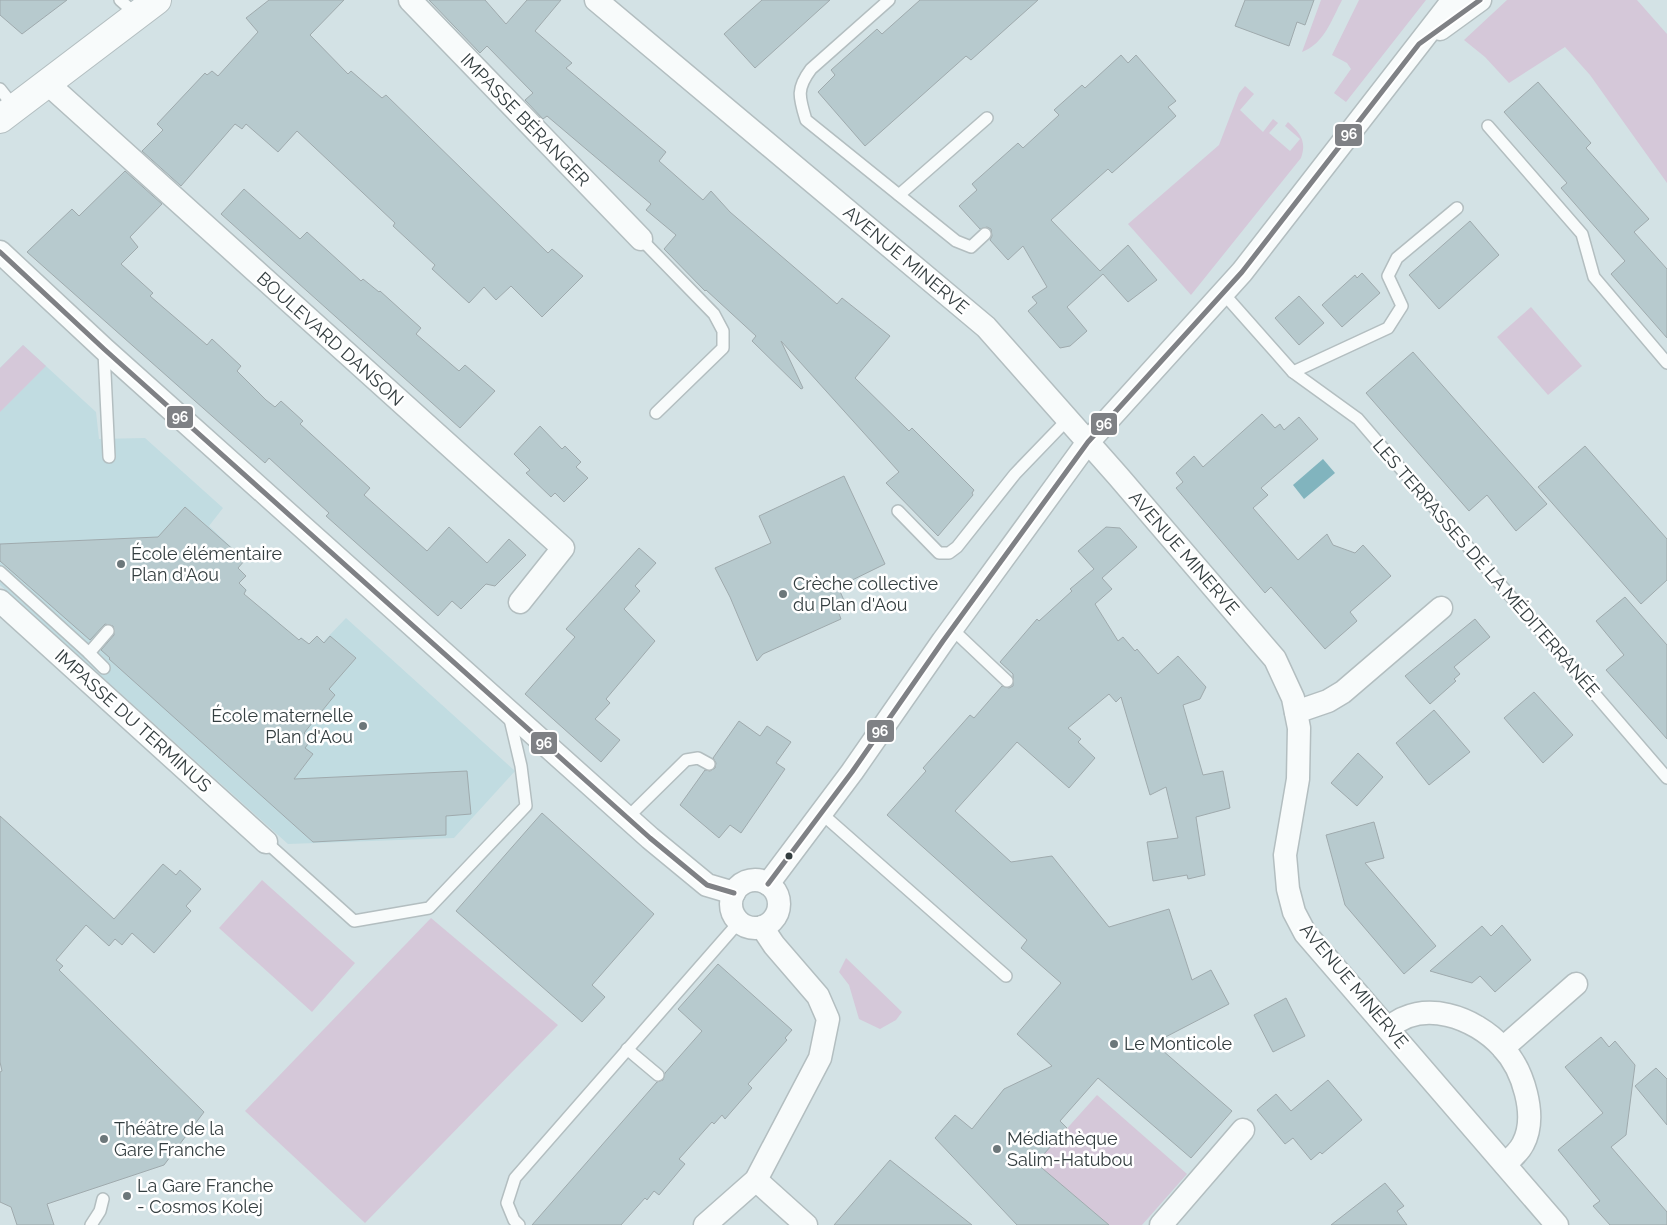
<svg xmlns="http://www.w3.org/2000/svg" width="1667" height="1225" viewBox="0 0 1667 1225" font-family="Raleway,sans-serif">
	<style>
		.built { fill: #c1dce1 }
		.green { fill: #d5c8d9 }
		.water { fill: #81b4be }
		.building { fill: #b7cace; stroke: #9faaad }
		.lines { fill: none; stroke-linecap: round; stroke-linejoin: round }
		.lane-casing { stroke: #b3bec0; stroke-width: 14 }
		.street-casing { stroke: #b3bec0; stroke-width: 25 }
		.secondary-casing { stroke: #b3bec0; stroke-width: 30 }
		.lane { stroke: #f8fbfb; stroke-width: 11 }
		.street { stroke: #f8fbfb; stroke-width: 22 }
		.secondary { stroke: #f8fbfb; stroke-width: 28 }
		.bus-1-casing { stroke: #fff; stroke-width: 9 }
		.bus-1 { stroke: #7f8185; stroke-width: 5 }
		.poi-dot { fill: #6c777a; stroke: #fff; stroke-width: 2 }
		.bus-dot { fill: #343e40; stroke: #fff; stroke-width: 2 }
		.labels { text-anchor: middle; stroke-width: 5; stroke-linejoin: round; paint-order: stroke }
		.street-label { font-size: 18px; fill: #343e40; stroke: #fff }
		.poi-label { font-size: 18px; fill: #343e40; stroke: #fff; text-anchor: start }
		.line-badge { stroke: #fff; stroke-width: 2 }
		.badge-label { font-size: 14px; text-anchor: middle; font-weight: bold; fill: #fff }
	</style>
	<rect width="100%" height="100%" fill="#d3e2e5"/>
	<polygon class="built" points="23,345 96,412 99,439 145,438 223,508 209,526 245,560 238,568 246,576 239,583 247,590 241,597 261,614 265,610 279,623 295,644 301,637 309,644 317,636 323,642 346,618 515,771 454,838 288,844 0,585 0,368"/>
	<g class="green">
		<path d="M1321,0H1342C1332,19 1324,44 1302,52Z"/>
		<polygon points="1359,0 1426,0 1346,102 1334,93 1351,69 1347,63 1332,55"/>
		<polygon points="1507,0 1637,0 1667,34 1667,183 1590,75 1565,47 1509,83 1485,57 1464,40"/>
		<path d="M1245,86L1254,94L1240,110L1263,132L1273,119L1278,123L1269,133L1290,151L1300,139L1285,126L1288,122C1300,133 1307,141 1301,158L1191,295L1128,224L1219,145L1239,93Z"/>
		<polygon points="1531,307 1582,366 1548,395 1497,337"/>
		<polygon points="23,345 46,366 0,412 0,368"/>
		<polygon points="262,880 355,963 312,1012 219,928"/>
		<polygon points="431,918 558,1025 365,1223 245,1111"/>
		<polygon points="846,958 902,1012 896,1020 880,1029 859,1019 849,985 839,972"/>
		<polygon points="1097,1095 1187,1174 1142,1225 1109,1225 1036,1163"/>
	</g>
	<polygon class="water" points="1323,459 1335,473 1304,499 1293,485"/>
	<g class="building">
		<polygon points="0,0 67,0 22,34 0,15"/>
		<polygon points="269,0 344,0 310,35 348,74 351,71 382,98 386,95 548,253 552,249 583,276 542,317 511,286 496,300 484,287 469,303 432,269 435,265 393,226 395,223 297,131 278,152 246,124 242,129 235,124 181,186 142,151 163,130 157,124 205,73 207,75 212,71 218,76 258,32 246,18"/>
		<polygon points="429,0 485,0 506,24 527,0 561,0 535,31 572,63 566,68 666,152 659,161 703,200 711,191 730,212 837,304 842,298 890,336 855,378 909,431 912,428 974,490 972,493 973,495 938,536 886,483 899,472 781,341 803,388 801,389 752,341 756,336 706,290 705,291 664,249 676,235 646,210 651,204 547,116 543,119 525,100 533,93 487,46 480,53"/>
		<polygon points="762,0 830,0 755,68 724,34"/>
		<polygon points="920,0 1038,0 971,60 966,56 865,146 818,92 835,75 831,70 877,29 882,34"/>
		<polygon points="1245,0 1314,0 1305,25 1297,22 1289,46 1235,26"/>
		<polygon points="1121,55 1128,63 1136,55 1176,101 1168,107 1176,116 1112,173 1108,169 1051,220 1100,271 1128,245 1157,280 1128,302 1103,274 1067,307 1087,331 1070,346 1060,348 1028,311 1037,303 1032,297 1047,287 1023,246 1008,260 990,240 992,236 991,229 987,227 980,229 959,206 977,190 972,184 1018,143 1023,148 1059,115 1054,110 1082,85 1085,88"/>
		<polygon points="1538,82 1591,143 1586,148 1649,219 1634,232 1667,269 1667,338 1611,274 1625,261 1561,188 1567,183 1504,112"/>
		<polygon points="125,171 162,204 130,237 138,247 121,264 153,293 150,296 207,345 212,339 241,366 237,371 266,400 275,407 281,401 303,421 300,424 370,488 364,495 427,551 449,527 487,563 509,539 526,555 495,586 486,584 461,609 452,601 438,616 326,516 329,513 269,458 265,463 27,252 72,209 79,216"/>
		<polygon points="244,189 300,239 307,232 361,281 363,279 379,292 380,291 421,328 416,334 459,371 465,365 495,391 460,428 221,214"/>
		<polygon points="1470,221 1499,255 1439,309 1409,275"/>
		<polygon points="1362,273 1380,293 1342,327 1322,305 1355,275 1357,278"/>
		<polygon points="1299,296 1324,323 1299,345 1275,318"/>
		<polygon points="1413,352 1547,504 1516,531 1487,495 1469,511 1366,393"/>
		<polygon points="1262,414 1275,428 1280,424 1284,430 1299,417 1318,439 1261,488 1268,495 1253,508 1298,560 1327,534 1333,545 1355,553 1363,545 1391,576 1350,612 1357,621 1325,649 1271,587 1265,593 1176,488 1183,482 1176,473 1194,456 1203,467"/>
		<polygon points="540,426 562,449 565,446 581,462 576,467 588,478 564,502 555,493 551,497 526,473 530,470 514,454"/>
		<polygon points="1585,446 1667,539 1667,580 1641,604 1538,487"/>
		<polygon points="844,476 885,564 838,587 847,607 838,611 841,619 763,654 757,661 730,597 715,568 771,543 759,516"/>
		<polygon points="185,507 245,560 238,568 246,576 239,583 246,590 244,594 299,640 301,638 309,644 317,636 324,643 330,636 356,658 329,689 335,695 304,733 311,740 305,748 313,754 294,779 467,771 471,814 446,816 446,835 313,842 109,659 110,658 101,650 114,635 113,626 105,624 90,640 0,561 0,544 158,537"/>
		<polygon points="1106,527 1120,528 1137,547 1102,578 1112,589 1095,604 1118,641 1123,637 1135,651 1137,649 1158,674 1178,656 1206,687 1200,699 1183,705 1203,775 1223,771 1230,808 1196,817 1205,875 1188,879 1187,875 1153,881 1147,842 1178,838 1166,787 1150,795 1121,697 1116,702 1109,694 1068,728 1081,739 1078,742 1095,758 1069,788 1017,742 955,811 1011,862 1052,856 1109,927 1169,909 1192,980 1211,970 1229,1004 1154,1043 1232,1111 1191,1158 1098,1078 1060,1121 1067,1128 1036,1163 1109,1225 1017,1225 935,1138 955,1115 972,1129 1004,1089 1052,1066 1017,1034 1061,983 1021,948 1027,940 887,815 926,771 923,768 970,715 974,718 1002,686 1009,688 1013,686 1013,674 1000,662 1037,619 1039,621 1072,591 1070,589 1094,569 1078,551"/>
		<polygon points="639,548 656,563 635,586 640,591 624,609 655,641 606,699 610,703 595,719 620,740 601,762 525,694 575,637 566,629"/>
		<polygon points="1625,597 1667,645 1667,739 1606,670 1624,655 1596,621"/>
		<polygon points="1475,619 1490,637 1454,667 1460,674 1454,679 1456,681 1430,704 1405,676"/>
		<polygon points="1534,692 1573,735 1543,763 1504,718"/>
		<polygon points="1434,710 1470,752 1429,785 1396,743"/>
		<polygon points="739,721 760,736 767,726 791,742 776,763 785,769 741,833 730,825 719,838 680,805 705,770 710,771 715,768 716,763 713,758"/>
		<polygon points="1358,753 1383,777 1357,806 1331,783"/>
		<polygon points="542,813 654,914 592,985 605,997 582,1022 456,911"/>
		<polygon points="0,816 114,919 163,864 176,875 180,870 201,889 186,906 191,911 154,953 132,933 122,945 115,939 109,946 86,925 56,960 63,966 59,970 204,1112 164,1165 47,1204 54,1225 17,1225 11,1207 0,1202 0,1072 2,1071 0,1062"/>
		<polygon points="1374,822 1384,858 1365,863 1436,946 1404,974 1345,905 1326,835"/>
		<polygon points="1502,925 1531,960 1495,992 1480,976 1472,983 1430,971 1482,926 1491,936"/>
		<polygon points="718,964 792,1030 785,1038 787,1040 748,1084 752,1088 725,1119 722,1115 714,1124 712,1122 679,1159 685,1164 659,1195 654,1191 647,1200 645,1198 621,1225 532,1225 657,1082 663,1080 665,1073 702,1031 678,1009"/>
		<polygon points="1286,998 1305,1036 1273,1052 1254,1015"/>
		<polygon points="1601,1037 1609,1047 1615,1041 1635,1065 1626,1135 1611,1147 1667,1212 1667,1225 1610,1225 1593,1206 1600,1201 1558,1150 1603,1113 1565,1067"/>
		<polygon points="1656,1068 1667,1079 1667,1125 1635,1086"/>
		<polygon points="1328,1080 1362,1120 1322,1154 1320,1152 1311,1160 1293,1138 1285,1144 1257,1110 1276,1094 1291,1111"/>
		<polygon points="890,1160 972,1225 834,1225"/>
		<polygon points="1385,1183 1404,1206 1397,1211 1407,1225 1331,1225"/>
	</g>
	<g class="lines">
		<defs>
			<g id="lane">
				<polyline points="120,0 137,15"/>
				<path d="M889,0L811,69C796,89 799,97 806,120L956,241L971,247L985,234"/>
				<polyline points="0,89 15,108"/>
				<polyline points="1488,126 1582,234 1594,277 1667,363"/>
				<polyline points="899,195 987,118"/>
				<polyline points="641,239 714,314 723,331 723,348 656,413"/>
				<polyline points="1223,293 1293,372 1358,419 1667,778"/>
				<polyline points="104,352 109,457"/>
				<polyline points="1293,372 1388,328 1402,306 1388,276 1397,258 1457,208"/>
				<polyline points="898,511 939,553 949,553 957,547 1015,474 1068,419"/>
				<polyline points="0,572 89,653 108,631"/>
				<polyline points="952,629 1007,681"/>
				<polyline points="89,653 104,668"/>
				<polyline points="821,813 1006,976"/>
				<polyline points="627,818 686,760 698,758 709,764"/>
				<polyline points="266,842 354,921 429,908 526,806 521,766 509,715"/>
				<polyline points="627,1049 658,1075"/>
				<polyline points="91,1225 100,1211 103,1199"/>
				<polyline points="519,1225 514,1220 507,1203 515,1178 739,922"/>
			</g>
			<g id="street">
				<polyline points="410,0 641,239"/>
				<polyline points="596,0 986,327 1118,476 1275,659 1293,698 1299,728 1298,779 1285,855 1288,889 1294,912 1305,933 1557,1225"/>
				<polyline points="1440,29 1480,0"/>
				<polyline points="47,83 563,548 520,602"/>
				<polyline points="0,252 104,349 650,838 707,885 734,893"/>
				<polyline points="0,601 266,842"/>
				<polyline points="1296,712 1328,701 1343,692 1441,608"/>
				<circle cx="755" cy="904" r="24"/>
				<polyline points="768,884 852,772 943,641 1088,442 1242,272 1453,0"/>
				<path d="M1389,1028C1422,998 1475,1017 1502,1047C1523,1069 1538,1116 1523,1144C1519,1152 1512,1158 1505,1164"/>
				<polyline points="1503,1048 1576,984"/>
				<polyline points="756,1180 806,1225"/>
				<polyline points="705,1225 756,1180 820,1058 828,1019 818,996 774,945 762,927"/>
				<polyline points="1161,1225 1243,1130"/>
			</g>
			<polyline id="secondary" points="0,119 157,0"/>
		</defs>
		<use href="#lane" class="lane-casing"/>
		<use href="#street" class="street-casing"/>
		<use href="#secondary" class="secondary-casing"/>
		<use href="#lane" class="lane"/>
		<use href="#street" class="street"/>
		<use href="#secondary" class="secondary"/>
		<defs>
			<g id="bus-1">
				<polyline points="0,252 104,349 650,838 707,885 734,893"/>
				<polyline points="768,884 852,772 943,641 1088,442 1242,272 1419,44 1480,0"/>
			</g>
		</defs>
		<use href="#bus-1" class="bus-1-casing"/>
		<use href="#bus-1" class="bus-1"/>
	</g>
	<g class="poi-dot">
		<circle cx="121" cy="564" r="5"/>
		<circle cx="783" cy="594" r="5"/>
		<circle cx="363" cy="726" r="5"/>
		<circle cx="1114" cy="1044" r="5"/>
		<circle cx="104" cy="1139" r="5"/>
		<circle cx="997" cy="1149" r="5"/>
		<circle cx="127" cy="1196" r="5"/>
	</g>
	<circle class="bus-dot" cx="789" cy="856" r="4.5"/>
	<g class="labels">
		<g class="street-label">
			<text transform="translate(525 120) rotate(46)" y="6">IMPASSE BÉRANGER</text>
			<text transform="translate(906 260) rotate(40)" y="6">AVENUE MINERVE</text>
			<text transform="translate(330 339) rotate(42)" y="6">BOULEVARD DANSON</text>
			<text transform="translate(1184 553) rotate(49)" y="6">AVENUE MINERVE</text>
			<text transform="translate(1486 568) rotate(49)" y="6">LES TERRASSES DE LA MÉDITERRANÉE</text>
			<text transform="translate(133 721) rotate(42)" y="6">IMPASSE DU TERMINUS</text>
			<text transform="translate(1354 986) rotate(50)" y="6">AVENUE MINERVE</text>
		</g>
		<g class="poi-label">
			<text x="131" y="560">École élémentaire<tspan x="131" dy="21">Plan d'Aou</tspan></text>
			<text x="793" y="590">Crèche collective<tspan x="793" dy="21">du Plan d'Aou</tspan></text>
			<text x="353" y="722" text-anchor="end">École maternelle<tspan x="353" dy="21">Plan d'Aou</tspan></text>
			<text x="1124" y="1050">Le Monticole</text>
			<text x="114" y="1135">Théâtre de la<tspan x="114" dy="21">Gare Franche</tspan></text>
			<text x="1007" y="1145">Médiathèque<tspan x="1007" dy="21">Salim-Hatubou</tspan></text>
			<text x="137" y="1192">La Gare Franche<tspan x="137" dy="21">- Cosmos Kolej</tspan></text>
		</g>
	</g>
	<g class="line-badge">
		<rect x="1334" y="123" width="29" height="24" rx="5" fill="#7f8185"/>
		<rect x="166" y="405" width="28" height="24" rx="5" fill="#7f8185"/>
		<rect x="1090" y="412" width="28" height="24" rx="5" fill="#7f8185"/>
		<rect x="866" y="719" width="29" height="24" rx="5" fill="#7f8185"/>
		<rect x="530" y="731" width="28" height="24" rx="5" fill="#7f8185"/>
	</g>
	<g class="badge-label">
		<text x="1349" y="139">96</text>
		<text x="180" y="422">96</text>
		<text x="1104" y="429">96</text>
		<text x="880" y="736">96</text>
		<text x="544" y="748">96</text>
	</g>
</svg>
